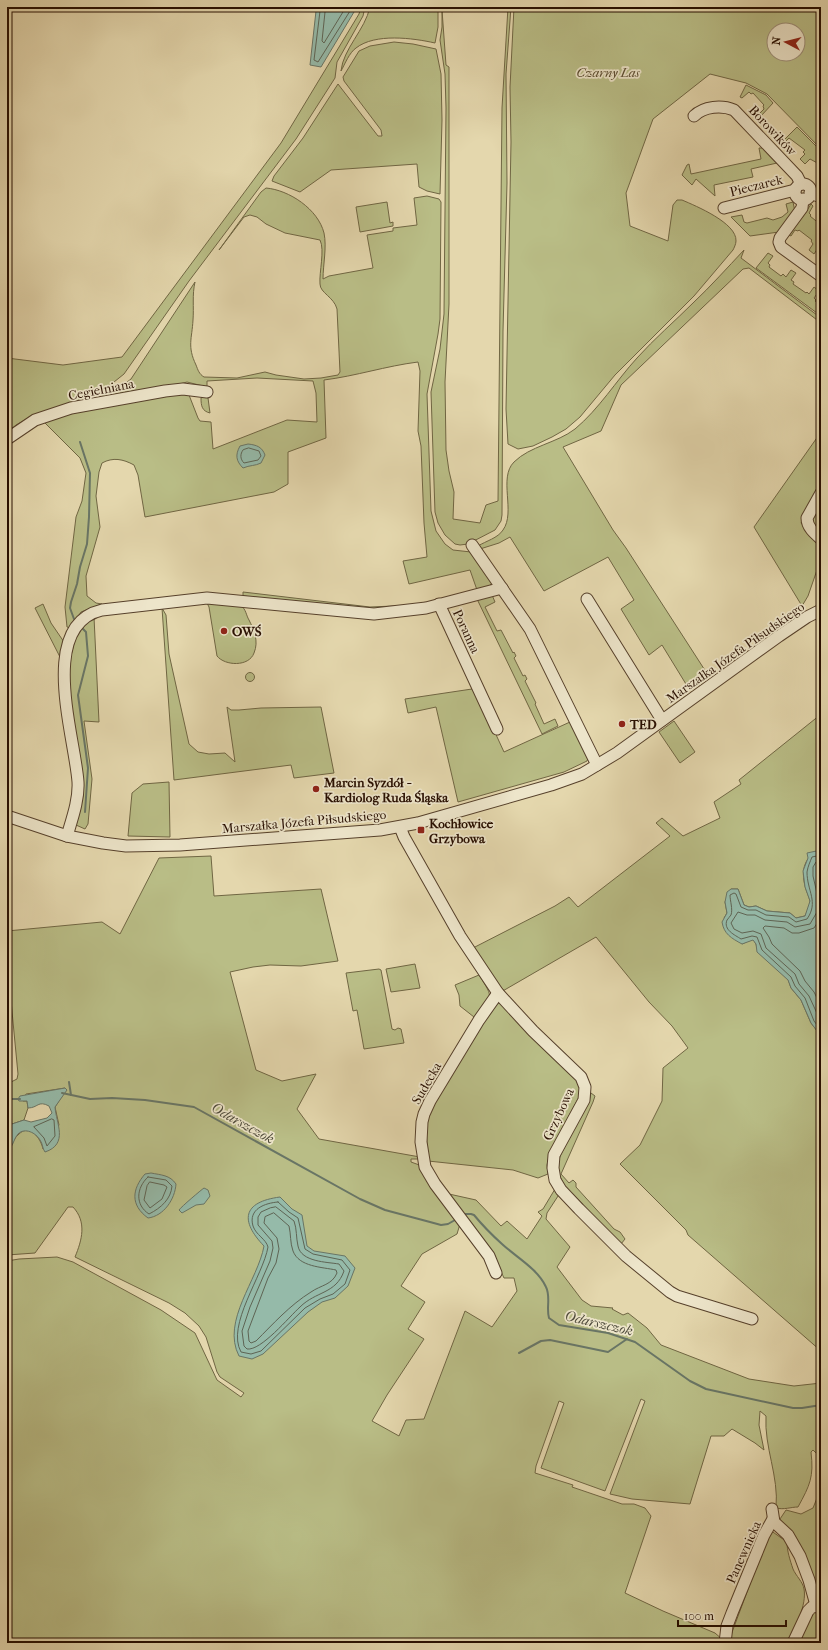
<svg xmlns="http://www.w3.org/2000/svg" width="828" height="1650" viewBox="0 0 828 1650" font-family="'IM FELL French Canon',serif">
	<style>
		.green { fill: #b9bd86; stroke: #706643; fill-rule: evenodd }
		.water { fill: #95baa9; stroke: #697565 }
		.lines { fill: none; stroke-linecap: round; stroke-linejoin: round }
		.shore { stroke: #5e6454; stroke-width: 1 }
		.stream { stroke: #697565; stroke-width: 2 }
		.minor-casing { stroke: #56402b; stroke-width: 13 }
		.minor { stroke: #ede5ca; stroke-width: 11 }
		.poi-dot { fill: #8f2418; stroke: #ede5ca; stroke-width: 1.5 }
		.labels { text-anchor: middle; stroke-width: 3.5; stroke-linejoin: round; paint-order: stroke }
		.park-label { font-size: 13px; font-style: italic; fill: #5a4b2f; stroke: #ede5ca }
		.street-label { font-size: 13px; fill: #270e00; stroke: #ede5ca }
		.poi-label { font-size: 13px; font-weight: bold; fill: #270e00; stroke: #ede5ca; text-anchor: start }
		.water-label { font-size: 14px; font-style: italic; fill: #4e4a3b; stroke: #ede5ca }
	</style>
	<rect width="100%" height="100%" fill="#e4d7ad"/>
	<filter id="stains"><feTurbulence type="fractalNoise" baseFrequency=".005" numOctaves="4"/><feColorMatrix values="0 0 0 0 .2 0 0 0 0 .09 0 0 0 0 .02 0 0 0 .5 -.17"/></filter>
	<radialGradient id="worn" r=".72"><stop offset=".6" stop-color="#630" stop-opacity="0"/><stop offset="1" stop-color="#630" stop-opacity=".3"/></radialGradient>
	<g class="green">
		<polygon points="361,7 365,7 363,16 337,62 335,78 296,139 189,281 124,374 109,386 95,394 76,401 32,416 16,425 7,433 7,358 63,365 122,357 281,143 359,14"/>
		<path d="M370,7H438V27L435,43C413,38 375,33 356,48C349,53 345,64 341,71C343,49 365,30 370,7Z"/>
		<polygon points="508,7 511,7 506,74 507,183 503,331 502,515 501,521 495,530 468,544 460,545 455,544 445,535 438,523 435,512 431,392 440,349 444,314 446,108 445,74 440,40 442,27 442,10 446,65 449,67 449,304 445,382 446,450 449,471 454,492 453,519 480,523 486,505 498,501 502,108"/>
		<path d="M514,7H821V149L767,94L746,83L710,74L653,119L626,193L630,226L668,241L673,205L677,200H682C696,206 737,223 736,241C736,244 734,248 733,250L694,296L615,375L580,417L566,429L552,437L533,446L518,449L508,444L506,409L511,142L510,87ZM774,30H798V54H774Z"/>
		<polygon points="394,42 413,44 436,49 441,74 442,120 440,194 427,191 419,187 417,164 331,170 300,192 272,181 274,176 303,138 338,84 378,136 382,136 381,130 344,81 343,77 359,51 370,46"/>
		<polygon points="746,85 766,95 773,103 761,116 759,114 764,109 763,106 764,105 753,93 751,94 749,92 742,98 740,97"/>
		<polygon points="797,127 821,151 821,165 810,159 805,164 800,159 805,154 803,152 805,150 789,138 784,143 783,141"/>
		<polygon points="759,148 763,148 777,163 751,169 753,177 714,185 715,196 696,179 692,185 682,175 687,165 689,164 691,174 761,159"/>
		<path d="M266,188C289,190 318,209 324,233C327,247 323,265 323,279L329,276L373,268L367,235L393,231V228L417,225L414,198L427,196L439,199L441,202L440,319L438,334L427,394L431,511L436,531L445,544L453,550L471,552L492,581V583L487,588L477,590L470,570L409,584L403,561L427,557L424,523L421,446L418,431L420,371L418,362C386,366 356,376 324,380L326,438L288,452V484L274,492L145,517L138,475L134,465C123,459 113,457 102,463L99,472L96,496L100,527L86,576L87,596L96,603L102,604L81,612L70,628L67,627L65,607L76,517L82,501L86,473L80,458L43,421L66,413L175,392L189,395L198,418L200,421L211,422L213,449L287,420L317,422L316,393L313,381L257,378L207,381V387L187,382L172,386L84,404L122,386L131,379L195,282C192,295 194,307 193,320C192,339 187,346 196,365C198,370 199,374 204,377L237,378L265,372L276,375L304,379L321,378L338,375L340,372L337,309C334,297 320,293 320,284C319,272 325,250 320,240L285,233L266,224L257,217L250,215L244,217L219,250L261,192Z"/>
		<polygon points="387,202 390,223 393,222 393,226 360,232 356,207"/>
		<polygon points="793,202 795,212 779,232 750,236 731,217 742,215 744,222 747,223 767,218 773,220 782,217 788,212 786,204"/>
		<polygon points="811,204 813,206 809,213 811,215 810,216 821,225 821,250 818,248 814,254 809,250 813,244 811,241 812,240 799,230 798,231 795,230 791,236 789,235 806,212"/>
		<path d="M744,250L741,258L821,318V323L749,268L743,269L621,385L601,431L563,447L613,530L626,548L708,675L689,689L662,645L649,655L621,609L634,600L608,557L544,591L510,537L499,543L480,549L478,546C486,541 498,538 503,530C516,512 498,478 514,462C530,446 557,443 575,429C599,409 616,381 637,358C654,339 675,321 693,303C711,286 727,268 744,250Z"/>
		<polygon points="768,253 773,256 768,263 770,265 769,267 781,276 783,274 786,277 791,270 796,273 791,280 794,282 793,284 806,293 807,292 809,294 814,287 819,291 814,298 816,300 815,301 821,306 821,316 756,268"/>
		<path d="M204,396L208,398L210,413C202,411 201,406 201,398Z"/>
		<polygon points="821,432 821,485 801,523 821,546 821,562 817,570 808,596 802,606 754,527"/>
		<polygon points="821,497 821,535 811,525 811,515"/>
		<polygon points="243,592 370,607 417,605 374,610 243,596"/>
		<polygon points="492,595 495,602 485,607 497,631 501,630 513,653 514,652 516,656 514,658 523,676 525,675 527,679 525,681 536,703 535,704 544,724 555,719 558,726 542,734 477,599"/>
		<path d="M207,603C215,604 235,603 241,606C246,609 246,615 249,620C254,630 259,641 254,653C249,667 225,666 217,656L209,607Z"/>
		<polygon points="43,604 51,623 64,642 61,659 35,608"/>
		<polygon points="162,608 166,615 169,654 189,744 198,752 209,754 225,753 235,762 227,707 231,710 239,710 261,708 321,707 334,773 294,778 291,765 174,780"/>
		<polygon points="94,617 99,722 84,721 92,779 88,824 85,829 76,825 76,820 69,706 69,663 77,632"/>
		<circle cx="250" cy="677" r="4.5"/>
		<polygon points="472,689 475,689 504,752 570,722 588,758 587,761 564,772 458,802 436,707 408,713 405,699"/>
		<path d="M820,715L821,850C804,856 801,870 805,886C806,891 809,896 810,901C810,906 807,912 805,916L796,918L790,913L767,911L756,906L749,907L744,905L738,889H731L725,902L727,913L724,918L742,944L753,939L756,944L758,952L788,979L791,988L801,1000L811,1023L821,1036V1351L688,1235L686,1230L620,1164L640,1145L662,1101L663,1068L688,1048L672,1026L649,1002L596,937L501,992L473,948L555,906L569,897L578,907L670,836L656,823L662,818L683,836L720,818L714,802L741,784L739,780Z"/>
		<polygon points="674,721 695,752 680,763 659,732"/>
		<polygon points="169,782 170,837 128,836 132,793 143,784"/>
		<path d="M211,856L214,896L321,889L338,961L301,966L270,965L253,967L230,972L256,1070L282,1081L316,1074L297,1109L319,1139L420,1157L421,1159H411V1162L422,1166L460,1224L457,1234L422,1254L401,1286L425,1302L408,1329L424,1339L387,1395L372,1421L399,1436L406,1420L424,1419L465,1311L492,1327L517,1291L514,1278H504L497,1263L449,1194L476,1200L501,1226L507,1221L527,1239L542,1216L538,1212L543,1209L555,1189L560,1193L547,1213L546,1219L570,1247L557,1267L582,1300L591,1306L613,1308L612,1309L623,1315L628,1313L647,1328L661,1345L749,1379L794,1386L821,1383V1458L813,1450L811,1452C814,1477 810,1485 798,1507C791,1507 784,1510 776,1508C779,1476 764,1447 766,1416L760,1411L759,1425L764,1450L755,1443L732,1429L724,1436H711L690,1504L632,1499L610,1494L645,1401L641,1399L605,1491L541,1468L564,1403L559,1401L536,1466L535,1473L573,1485L572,1487L622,1504H634L645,1508L651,1516L625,1593L663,1611L715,1633L723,1640V1643H7V1261L19,1259L57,1257L73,1262L161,1310L195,1333L217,1380L241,1397L244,1393L220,1377L217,1372L206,1337L199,1326L185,1313L169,1303L75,1257C82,1240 87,1222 73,1207H68L35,1253L7,1255V1147L10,1148C12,1143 15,1137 19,1134C30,1123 41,1139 43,1149L59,1125L55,1107L64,1093L65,1088L26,1094L23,1101H27L28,1108L24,1120L12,1124L7,1123V1084L17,1079L18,1074L7,959V931L102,922L120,934L159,858Z"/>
		<polygon points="415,964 420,988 391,992 386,969"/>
		<polygon points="379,969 381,970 392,1029 395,1030 398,1028 401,1029 404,1043 364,1049 357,1010 353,1011 346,973"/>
		<path d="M479,975C495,1000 492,995 474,1017L460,1006L459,995L455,985Z"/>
		<polygon points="498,1003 501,1004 532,1038 575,1078 579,1084 580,1095 550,1152 547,1165 548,1174 538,1178 513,1170 428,1161 426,1129 428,1114 493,1006"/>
		<polygon points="591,1093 595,1096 593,1102 561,1174 569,1183 573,1180 576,1183 576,1187 614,1229 620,1232 625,1239 621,1244 564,1185 558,1172 558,1162 561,1154 589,1101"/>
		<polygon points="821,1488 821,1589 815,1586 778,1522 786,1510 801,1514 813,1508"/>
		<path d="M770,1530L787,1542C787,1551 790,1560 793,1569C796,1576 803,1582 804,1589C807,1604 795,1629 789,1643H730L731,1635Z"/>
		<polygon points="813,1612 821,1614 821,1643 797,1643"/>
	</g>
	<g class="water">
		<polygon points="314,7 355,7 354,12 321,67 310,65 316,11"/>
		<path d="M248,444C257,445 262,447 265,455L261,463C255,466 250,465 243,468C236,461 235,455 240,446Z"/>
		<path d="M821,850V1036L811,1023L801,1000L791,988L788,980L757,952L756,944L753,940L742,944C731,938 724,934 722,922L727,913L725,902L727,892L731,889H738L744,905L749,907L756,906L767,911L790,913L796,918L805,916L810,901L805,887L803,871L808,858L807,853Z"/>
		<path d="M65,1088L67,1090L55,1107C56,1123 69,1144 45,1152C42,1148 43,1144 40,1140C36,1133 25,1127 18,1134C14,1138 14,1144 10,1148L7,1147V1123L12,1124L24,1120L31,1122L47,1118L52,1113L49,1106C38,1100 38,1108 28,1108L27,1101H19L18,1099L20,1096Z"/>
		<path d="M151,1173C161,1175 170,1175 176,1184C175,1199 164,1216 148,1218C130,1205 132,1189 145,1174Z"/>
		<path d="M204,1188L208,1190L210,1196L204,1204L196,1205L182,1213L179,1210C181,1207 201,1190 204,1188Z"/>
		<path d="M280,1197L292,1209L302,1215L307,1246L314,1251L345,1256L355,1268L348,1286L335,1298L322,1302L308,1312L263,1354L252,1359L239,1356C221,1321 258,1280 264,1246C240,1221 242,1202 280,1197Z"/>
	</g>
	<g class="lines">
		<g class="shore">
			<polyline points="319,7 320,11 314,60 318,62 350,11 351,7"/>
			<polyline points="325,7 325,12 322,41 324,43 346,7"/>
			<path d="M249,448L259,451L261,456L258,460L244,463C240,459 240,454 243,450Z"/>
			<path d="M821,855L812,857C810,862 808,866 807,872C807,891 819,902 807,919L796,922L789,917L766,915L756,910H748L741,907L736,894L734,893L730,895C730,901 733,909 731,915C730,916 728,919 727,920C723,930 735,935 741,939L752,936L757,937L762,950L791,977L795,986L805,998L814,1021L821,1030"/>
			<polyline points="821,860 816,862 813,867 813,876 819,902 817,912 810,924 795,927 787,922 765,920 755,915 747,915 738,912 731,923 734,929 742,933 753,931 761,934 766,948 795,974 799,984 809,996 821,1022"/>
			<polyline points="821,917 814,928 799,933 792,933 784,928 765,926 763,928 769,937 772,944 800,971 805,981 814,992 821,1006"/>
			<polygon points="52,1119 54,1120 55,1136 47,1146 44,1138 34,1127"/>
			<path d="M148,1177L166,1180L172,1186C171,1199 161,1208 149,1214C135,1205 136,1188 148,1177Z"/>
			<polygon points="150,1182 164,1185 167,1187 162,1199 150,1208 144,1200 147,1186"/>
			<path d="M278,1202L289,1212L298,1218L305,1249L313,1254L342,1260L350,1270L345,1284L333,1294L320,1299L305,1308L261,1351L251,1354L241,1352C226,1325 263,1276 268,1247C266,1239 256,1235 253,1226C248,1209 265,1203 278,1202Z"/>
			<path d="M276,1207L294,1221C297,1229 296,1238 298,1246C301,1262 327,1262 339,1264L344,1271C336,1294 316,1291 300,1307C289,1317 261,1351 247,1349L244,1346L242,1331L250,1307L270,1261L273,1248L272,1241L258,1225V1217L261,1212L270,1208Z"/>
			<path d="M274,1213L289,1226C291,1234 290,1243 293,1251C299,1267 322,1267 336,1270L337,1273C332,1285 321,1285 311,1292C290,1305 273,1324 256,1341L251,1343L249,1341L248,1331L268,1278L276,1263L279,1249L277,1238L264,1223L265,1217Z"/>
		</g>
		<g class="stream">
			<polyline points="74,619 70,608 71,602 77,584 80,567 87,544 89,517 90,473 80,442"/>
			<polyline points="82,628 86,632 88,656 78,695 88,768 85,812"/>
			<polyline points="69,1082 71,1095"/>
			<polyline points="62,1093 90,1099 112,1098 145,1100 194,1107 360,1199 385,1210 430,1222 441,1225 448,1224 455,1220"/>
			<polyline points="7,1099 20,1099"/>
			<path d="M465,1214H471L474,1215C483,1226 492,1235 502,1244C516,1257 538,1269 546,1287C551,1297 546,1308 549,1318L559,1325L608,1333L635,1342L690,1381L706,1389L793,1408H802L821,1405"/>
			<polyline points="519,1353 541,1341 550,1340 608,1352 627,1339"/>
		</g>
		<defs>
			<g id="minor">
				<path d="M694,116C704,106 722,105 734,110L797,176L801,184"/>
				<circle cx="803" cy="192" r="8"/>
				<polyline points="810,193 821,197"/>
				<polyline points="803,199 802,208 780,238 779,242 781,247 821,276"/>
				<polyline points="724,208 795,190"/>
				<polyline points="7,439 35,420 71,408 165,391 183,389 207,392"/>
				<path d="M821,493L807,518C807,527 814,533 821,539"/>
				<polyline points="472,545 530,629 597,765"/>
				<polyline points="587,599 662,720"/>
				<polyline points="439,604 497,729"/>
				<polyline points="7,816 67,836 103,843 126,846 180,845 380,830 418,823 551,785 582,774 617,753 779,636 807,617 821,610"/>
				<polyline points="400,827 404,837 460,936 498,993 533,1031 581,1077 585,1087 584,1100 554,1155 553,1168 555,1180 561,1190 579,1209 626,1256 670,1292 677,1296 752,1319"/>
				<path d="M67,836C72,819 79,800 78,782C75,737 37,625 102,610L207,598L374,614L426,608L502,588"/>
				<polyline points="496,1273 489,1256 435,1184 425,1167 421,1142 422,1122 424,1114 430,1101 479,1020 498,993"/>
				<polyline points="772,1509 774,1522 788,1535 800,1556 809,1580 816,1605"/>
				<polyline points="725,1643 727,1626 732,1613 764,1535 773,1519"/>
				<polyline points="793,1643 808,1611 812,1607 821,1606"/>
			</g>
		</defs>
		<use href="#minor" class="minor-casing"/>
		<use href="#minor" class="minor"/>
	</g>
	<g class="poi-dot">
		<circle cx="224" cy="631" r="4"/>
		<circle cx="622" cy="724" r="4"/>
		<circle cx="316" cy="789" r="4"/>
		<rect x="417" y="826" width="8" height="8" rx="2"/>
	</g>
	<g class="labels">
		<g class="park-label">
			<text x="608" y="77">Czarny Las</text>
		</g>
		<g class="street-label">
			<text transform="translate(773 130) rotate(47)" y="5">Borowików</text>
			<text transform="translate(756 185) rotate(-14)" y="5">Pieczarek</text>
			<text transform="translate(101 389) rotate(-11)" y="5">Cegielniana</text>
			<text transform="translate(467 631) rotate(65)" y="5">Poranna</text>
			<text transform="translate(735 652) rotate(-35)" y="5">Marszałka Józefa Piłsudskiego</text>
			<text transform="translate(304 821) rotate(-5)" y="5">Marszałka Józefa Piłsudskiego</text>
			<text transform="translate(426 1083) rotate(-60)" y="5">Sudecka</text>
			<text transform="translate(558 1114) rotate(-65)" y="5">Grzybowa</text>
			<text transform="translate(743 1552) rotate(-66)" y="5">Panewnicka</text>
		</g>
		<g class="poi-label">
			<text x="232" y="636">OWŚ</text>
			<text x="630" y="729">TED</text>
			<text x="324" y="787">Marcin Syzdół -<tspan x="324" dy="15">Kardiolog Ruda Śląska</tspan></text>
			<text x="429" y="828">Kochłowice<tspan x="429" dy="15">Grzybowa</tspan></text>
		</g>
		<g class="water-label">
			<text transform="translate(243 1123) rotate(29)" y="5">Odarszczok</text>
			<text transform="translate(599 1323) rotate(13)" y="5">Odarszczok</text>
		</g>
	</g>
	<rect width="828" height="1650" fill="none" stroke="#e4d7ad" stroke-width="24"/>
	<rect x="8" y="8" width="812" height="1634" fill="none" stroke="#270e00" stroke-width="2"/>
	<rect x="12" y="12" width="804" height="1626" fill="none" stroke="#270e00"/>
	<g transform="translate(786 42) rotate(277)"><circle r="19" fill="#ede5ca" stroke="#9e8f79"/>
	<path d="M0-3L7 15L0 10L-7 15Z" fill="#8f2418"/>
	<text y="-6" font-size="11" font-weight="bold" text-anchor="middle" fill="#270e00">N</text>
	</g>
	<path d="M678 1620v6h108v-6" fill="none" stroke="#270e00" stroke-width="2"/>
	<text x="684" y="1620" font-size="12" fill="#270e00" stroke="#ede5ca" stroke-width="3" paint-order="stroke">100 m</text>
	<rect width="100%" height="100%" filter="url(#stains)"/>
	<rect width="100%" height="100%" fill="url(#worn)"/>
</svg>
